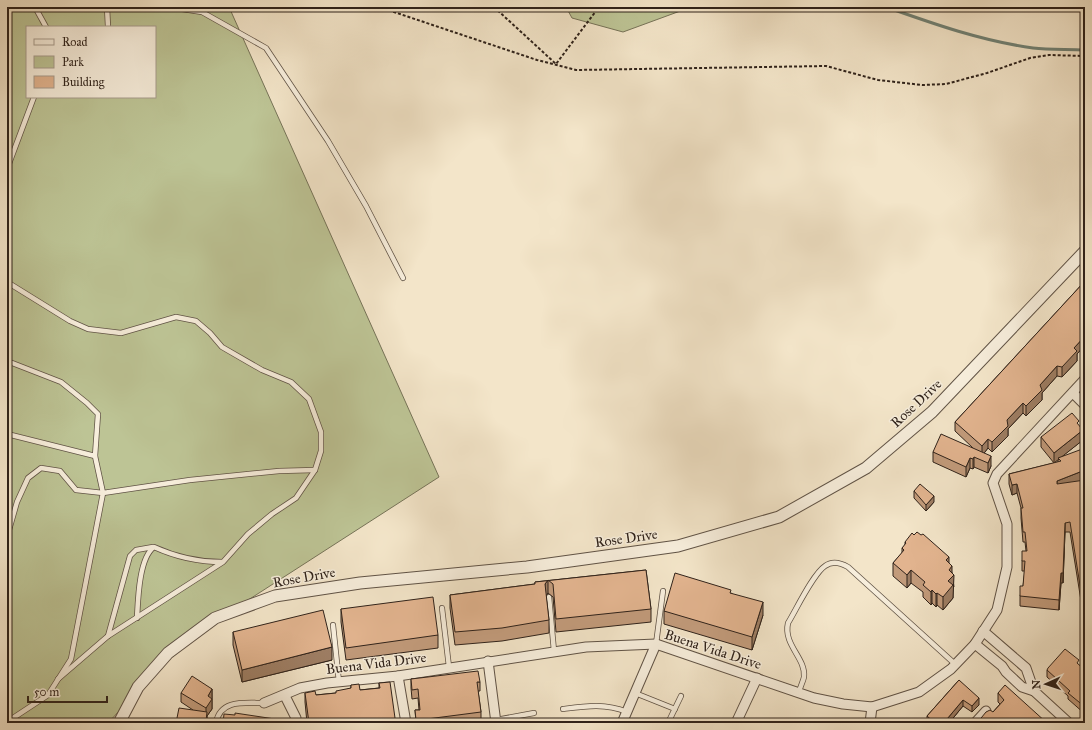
<svg xmlns="http://www.w3.org/2000/svg" width="1092" height="730" viewBox="0 0 1092 730" font-family="'IM FELL Great Primer',serif">
	<style>
		.green { fill: #bdc495; stroke: #767358; fill-rule: evenodd }
		.lines { fill: none; stroke-linecap: round; stroke-linejoin: round }
		.stream { stroke: #718174; stroke-width: 3 }
		.service-casing { stroke: #605346; stroke-width: 6 }
		.minor-casing { stroke: #605346; stroke-width: 11 }
		.tertiary-casing { stroke: #605346; stroke-width: 13 }
		.path { stroke: #2f221a; stroke-width: 2; stroke-dasharray: 3 2; stroke-linecap: butt }
		.service { stroke: #f7eedc; stroke-width: 4.5 }
		.minor { stroke: #f7eedc; stroke-width: 9 }
		.tertiary { stroke: #f7eedc; stroke-width: 11 }
		.wall { fill: #c29b7b; stroke: #2f221a }
		.shaded-wall { fill: #9e7e64; stroke: #2f221a }
		.building { fill: #e2b48f; stroke: #2f221a }
		.labels { text-anchor: middle; stroke-width: 3; stroke-linejoin: round; paint-order: stroke }
		.street-label { font-size: 14px; fill: #2f221a; stroke: #f7eedc }
	</style>
	<rect width="100%" height="100%" fill="#f3e5c9"/>
	<filter id="stains"><feTurbulence type="fractalNoise" baseFrequency=".005" numOctaves="4"/><feColorMatrix values="0 0 0 0 .2 0 0 0 0 .09 0 0 0 0 .02 0 0 0 .5 -.17"/></filter>
	<radialGradient id="worn" r=".72"><stop offset=".6" stop-color="#630" stop-opacity="0"/><stop offset="1" stop-color="#630" stop-opacity=".3"/></radialGradient>
	<g class="green">
		<path d="M7,7H229L439,477L183,642L108,723H7ZM27,27H155V97H27Z"/>
		<polygon points="566,7 684,7 683,10 623,32 572,18"/>
	</g>
	<g class="lines">
		<path class="stream" d="M886,7C934,24 982,41 1033,48C1050,50 1068,49 1085,50"/>
		<defs>
			<g id="service">
				<polyline points="35,7 46,27"/>
				<polyline points="107,7 108,27"/>
				<polyline points="169,7 202,12 266,48 328,141 366,206 403,278"/>
				<polyline points="7,169 34,97"/>
				<polyline points="7,282 70,321 88,329 121,333 176,317 196,321 210,333 222,347 262,370 291,382 309,399 321,432 321,451 315,470 296,498 272,514 248,534 223,562 108,636 58,679"/>
				<polyline points="7,361 61,382 87,403 98,414 95,456 103,493 71,659 48,695 7,722"/>
				<polyline points="7,434 95,456"/>
				<polyline points="7,537 17,502 28,478 41,468 60,471 76,490 103,493 190,480 279,471 315,470"/>
				<polyline points="549,597 554,651"/>
				<polyline points="442,608 449,667"/>
				<path d="M137,618C138,599 139,558 154,547C176,557 198,562 222,562"/>
				<polyline points="7,625 9,631 7,639"/>
				<polyline points="333,625 339,682"/>
				<polyline points="108,636 130,556 136,550 153,547"/>
				<polyline points="656,644 663,591"/>
				<path d="M799,692C800,687 803,682 804,677C806,658 783,645 788,623C796,610 813,574 825,566C833,560 841,563 848,567L955,664"/>
				<polyline points="635,693 675,709"/>
				<path d="M563,709C586,706 605,703 627,712"/>
				<polyline points="496,720 534,713"/>
				<path d="M216,723C220,699 245,703 264,703"/>
				<polyline points="668,723 681,696"/>
			</g>
			<g id="minor">
				<polyline points="1073,393 1085,405"/>
				<polyline points="983,631 1026,668 1034,691"/>
				<polyline points="975,644 1002,666 1006,672 1022,687 1034,691 1069,723"/>
				<polyline points="488,661 496,723"/>
				<polyline points="398,676 406,723"/>
				<polyline points="285,696 296,718 296,723"/>
				<polyline points="264,703 300,688 327,683 398,676 586,647 656,644 814,698 843,704 872,707 919,692 951,669 975,644 997,610 1007,567 1007,524 993,483 997,474 1085,379"/>
				<polyline points="622,723 656,644"/>
				<polyline points="736,723 757,678"/>
				<polyline points="870,723 872,707"/>
				<polyline points="975,723 986,711"/>
			</g>
			<polyline id="tertiary" points="119,723 138,687 168,653 215,618 275,596 360,583 527,567 678,546 779,517 866,468 932,412 1085,251"/>
		</defs>
		<use href="#service" class="service-casing"/>
		<use href="#minor" class="minor-casing"/>
		<use href="#tertiary" class="tertiary-casing"/>
		<g class="path">
			<polyline points="379,7 537,60 576,70 826,66 878,80 922,85 946,84 987,73 1030,58 1049,55 1085,56"/>
			<polyline points="494,7 556,64 599,7"/>
		</g>
		<use href="#service" class="service"/>
		<use href="#minor" class="minor"/>
		<use href="#tertiary" class="tertiary"/>
	</g>
	<g class="wall">
		<polygon points="1085,281 1085,345 1077,354 1077,361 1062,377 1057,376 1042,393 1042,400 1026,416 1023,413 1008,429 1008,436 992,452 988,448 984,453 991,466 988,473 974,467 973,469 970,468 966,477 933,462 933,452 973,448 955,431 955,422"/>
		<polygon points="1079,426 1083,440 1061,457 1084,480 1085,480 1085,607 1082,607 1070,532 1065,532 1063,583 1061,583 1059,610 1020,606 1020,596 1023,586 1025,571 1022,571 1022,561 1026,551 1025,542 1023,542 1021,518 1021,508 1017,493 1012,495 1009,484 1009,474 1058,462 1058,459 1054,463 1041,447 1041,437"/>
		<polygon points="914,491 934,502 926,511 914,498"/>
		<polygon points="905,542 949,563 952,573 954,587 953,588 953,598 943,610 937,605 936,607 932,603 931,605 923,597 923,592 911,583 907,588 893,576 893,563 902,553 902,548 905,545"/>
		<polygon points="646,570 651,609 651,622 556,632 553,597 548,593 546,596 549,620 549,633 502,641 455,645 450,608 450,595 535,584 535,582"/>
		<polygon points="731,593 763,615 752,650 664,624 664,611"/>
		<polygon points="341,609 438,635 438,648 346,660 341,622"/>
		<polygon points="233,632 332,660 242,682 233,645"/>
		<polygon points="1079,665 1085,670 1085,714 1068,699 1068,696 1047,677 1047,670"/>
		<polygon points="411,679 480,682 480,691 478,691 481,712 481,721 464,723 416,723 415,710 419,710 418,698 412,699 411,688"/>
		<polygon points="959,680 979,705 972,712 963,706 950,722 951,723 928,723 927,722 927,716"/>
		<polygon points="379,683 395,723 307,723 305,702 305,693 316,695 336,693 351,688 351,685 360,690 379,688"/>
		<polygon points="212,689 212,709 207,716 207,723 176,723 193,710 181,702 181,693"/>
		<polygon points="998,693 1047,723 993,712 1000,704 998,702"/>
	</g>
	<g class="shaded-wall">
		<polygon points="1085,336 1085,345 1077,354 1077,361 1062,377 1062,367 1074,348"/>
		<polygon points="1057,366 1057,376 1042,393 1042,400 1026,416 1026,406 1040,385"/>
		<polygon points="1023,403 1023,413 1008,429 1008,436 992,452 992,442 1007,420"/>
		<polygon points="1083,430 1083,440 1054,463 1054,453"/>
		<polygon points="988,439 988,448 982,456 982,446"/>
		<polygon points="991,456 991,466 988,473 988,463"/>
		<polygon points="974,457 974,467 973,469 973,459"/>
		<polygon points="970,458 970,468 966,477 966,467"/>
		<polygon points="1085,470 1085,479 1057,491 1057,481"/>
		<polygon points="1017,484 1017,493 1012,495 1012,485"/>
		<polygon points="934,496 934,502 926,511 926,505"/>
		<polygon points="1065,523 1065,532 1063,583 1063,573"/>
		<polygon points="949,557 949,569 952,566 952,577 954,575 953,598 943,610 943,597 946,560"/>
		<polygon points="911,570 911,583 907,588 907,575"/>
		<polygon points="1061,573 1061,583 1059,610 1059,600"/>
		<polygon points="548,580 548,593 545,597 545,584"/>
		<polygon points="932,590 932,603 931,605 931,592"/>
		<polygon points="937,593 937,605 936,607 936,594"/>
		<polygon points="763,602 763,615 752,650 752,637"/>
		<polygon points="332,647 332,660 242,682 242,670"/>
		<polygon points="212,689 212,709 207,716 207,723 206,723 206,708 208,696"/>
		<polygon points="979,698 979,705 972,712 972,706"/>
		<polygon points="963,700 963,706 949,723 947,719"/>
	</g>
	<g class="building">
		<polygon points="1085,281 1085,336 1074,348 1077,351 1062,367 1057,366 1040,385 1042,390 1026,406 1023,403 1007,420 1008,426 992,442 988,439 982,446 955,422"/>
		<polygon points="1072,413 1079,421 1077,423 1083,430 1054,453 1041,437"/>
		<polygon points="941,434 991,456 988,463 974,457 973,459 970,458 966,467 933,452"/>
		<polygon points="1085,448 1085,470 1057,481 1057,484 1085,480 1085,597 1082,598 1070,522 1065,523 1063,573 1061,573 1059,600 1020,596 1020,586 1023,586 1025,561 1022,561 1022,551 1027,551 1025,532 1023,532 1021,508 1023,508 1017,484 1012,485 1009,474 1061,461 1058,458"/>
		<polygon points="920,484 934,496 926,505 914,491"/>
		<polygon points="917,532 921,535 923,534 949,557 946,560 952,566 949,570 954,575 948,581 953,585 943,597 937,593 936,594 932,590 931,592 923,585 925,582 911,570 907,575 893,563 904,550 902,548 906,543 905,542 912,533 914,535"/>
		<polygon points="646,570 651,609 556,619 553,584 548,580 545,584 549,620 502,628 455,632 450,595 535,584 535,582"/>
		<polygon points="675,573 731,590 730,593 763,602 752,637 664,611"/>
		<polygon points="433,597 438,635 346,648 341,609"/>
		<polygon points="323,610 332,647 242,670 233,632"/>
		<polygon points="1065,649 1079,660 1077,663 1085,670 1085,707 1068,693 1070,691 1047,670 1048,668"/>
		<polygon points="478,671 480,682 477,682 481,712 427,719 427,721 444,723 418,723 418,720 416,720 415,710 420,710 418,689 412,690 411,679"/>
		<polygon points="192,676 212,689 208,696 212,699 206,708 181,693"/>
		<polygon points="959,680 979,698 972,706 963,700 947,719 951,723 935,723 927,716"/>
		<polygon points="390,682 395,718 394,723 314,723 314,722 309,723 305,693 315,691 316,695 336,693 336,691 351,688 351,685 359,684 360,690 380,688 379,683"/>
		<polygon points="1005,685 1047,723 977,723 986,712 990,710 993,712 1004,700 998,693"/>
		<polygon points="179,708 207,712 206,721 200,720 200,723 176,723"/>
		<polygon points="235,713 288,721 288,723 223,723 224,714 235,715"/>
	</g>
	<g class="labels">
		<g class="street-label">
			<text transform="translate(916 403) rotate(-43)" y="5">Rose Drive</text>
			<text transform="translate(626 538) rotate(-8)" y="5">Rose Drive</text>
			<text transform="translate(304 577) rotate(-10)" y="5">Rose Drive</text>
			<text transform="translate(713 649) rotate(18)" y="5">Buena Vida Drive</text>
			<text transform="translate(376 663) rotate(-7)" y="5">Buena Vida Drive</text>
		</g>
	</g>
	<rect width="1092" height="730" fill="none" stroke="#f3e5c9" stroke-width="24"/>
	<rect x="8" y="8" width="1076" height="714" fill="none" stroke="#2f221a" stroke-width="2"/>
	<rect x="12" y="12" width="1068" height="706" fill="none" stroke="#2f221a"/>
	<rect x="26" y="26" width="130" height="72" fill="#f7eedc" stroke="#a79c8e"/>
	<rect x="34" y="39" width="20" height="6" fill="#f7eedc" stroke="#a79c8e"/>
	<text x="62" y="46" font-size="12" fill="#2f221a">Road</text>
	<rect x="34" y="56" width="20" height="12" fill="#bdc495" stroke="#a79c8e"/>
	<text x="62" y="66" font-size="12" fill="#2f221a">Park</text>
	<rect x="34" y="76" width="20" height="12" fill="#e2b48f" stroke="#a79c8e"/>
	<text x="62" y="86" font-size="12" fill="#2f221a">Building</text>
	<g transform="translate(1046 684) rotate(267)" stroke="#f7eedc" stroke-width="3" paint-order="stroke">
	<path d="M0-3L7 15L0 10L-7 15Z" fill="#2f221a"/>
	<text y="-6" font-size="11" font-weight="bold" text-anchor="middle" fill="#2f221a">N</text>
	</g>
	<path d="M28 696v6h79v-6" fill="none" stroke="#2f221a" stroke-width="2"/>
	<text x="34" y="696" font-size="12" fill="#2f221a" stroke="#f7eedc" stroke-width="3" paint-order="stroke">50 m</text>
	<rect width="100%" height="100%" filter="url(#stains)"/>
	<rect width="100%" height="100%" fill="url(#worn)"/>
</svg>
